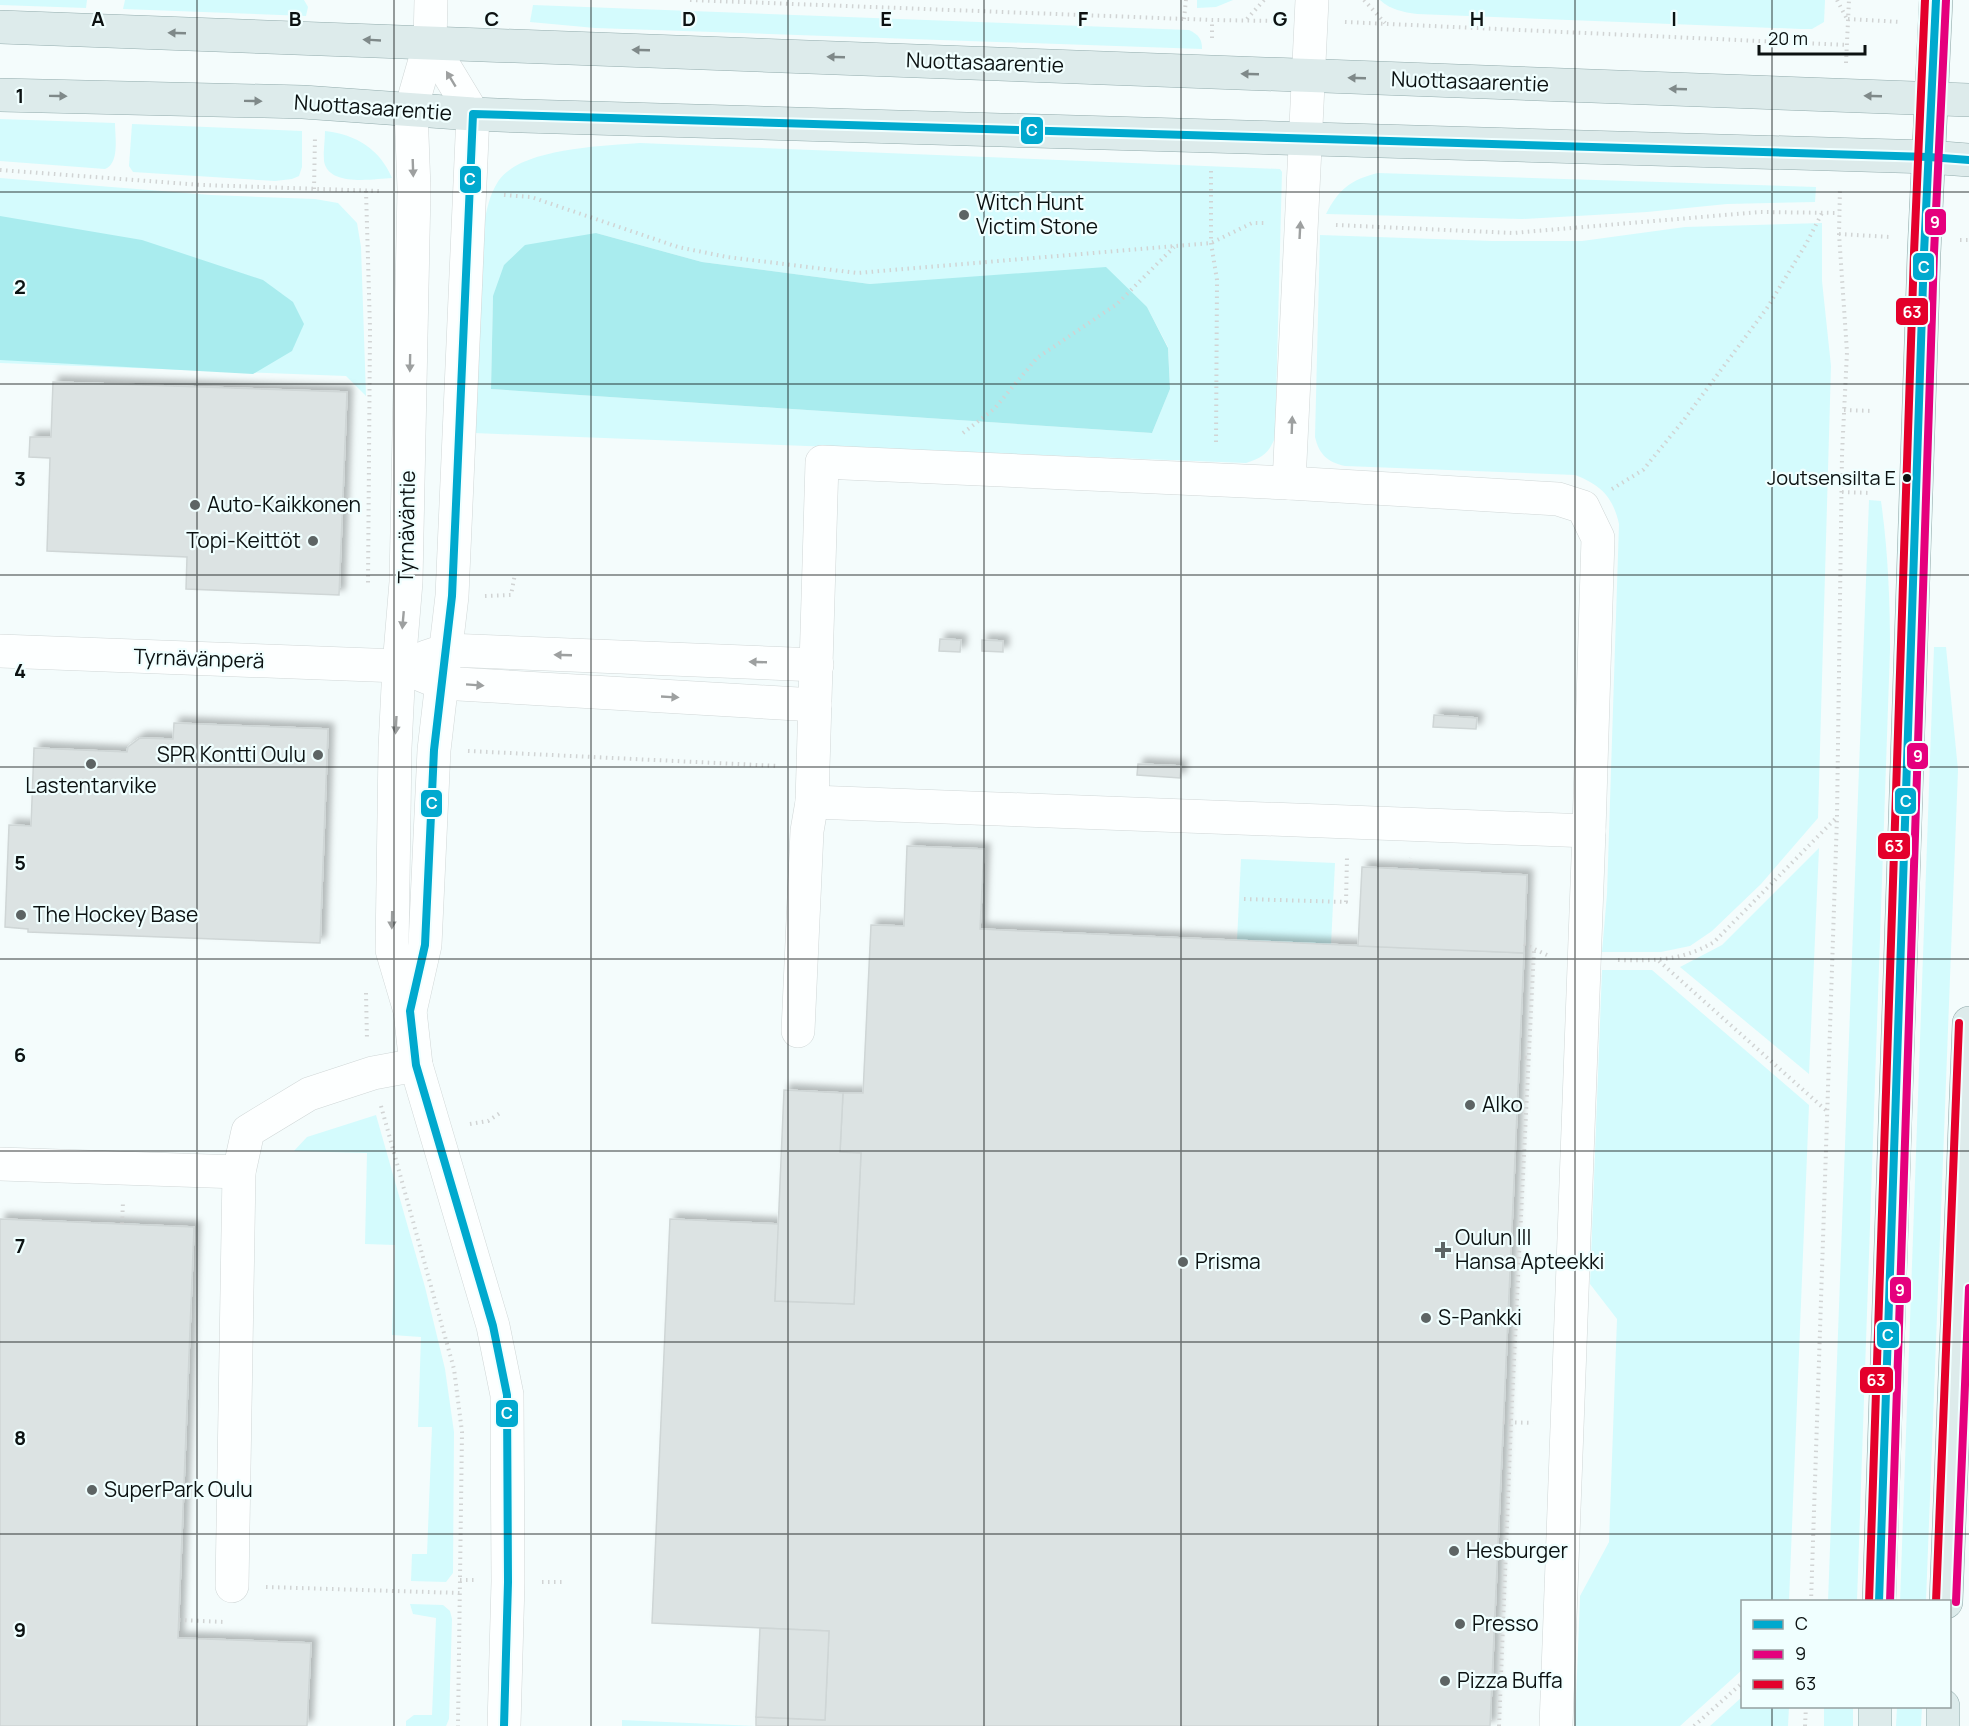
<svg xmlns="http://www.w3.org/2000/svg" width="1969" height="1726" viewBox="0 0 1969 1726" font-family="Manrope,sans-serif">
	<style>
		.green { fill: #d4fbfd; fill-rule: evenodd }
		.forest { fill: #a9ecee }
		.building { fill: #dce3e3; stroke: #cfd6d6; stroke-width: 1.5; filter: url(#shadow) }
		.lines { fill: none; stroke-linecap: round; stroke-linejoin: round }
		.minor-casing { stroke: #d0d7d7; stroke-width: 34 }
		.major-casing { stroke: #93acad; stroke-width: 34 }
		.path { stroke: #d1d4d4; stroke-width: 4; stroke-dasharray: 1.5 4.5; stroke-linecap: butt }
		.minor { stroke: #fdffff; stroke-width: 33 }
		.major { stroke: #ddebeb; stroke-width: 33 }
		.bus-1-casing { stroke: #f0ffff; stroke-width: 12 }
		.bus-2-casing { stroke: #f0ffff; stroke-width: 12 }
		.bus-3-casing { stroke: #f0ffff; stroke-width: 12 }
		.bus-1 { stroke: #00a9ce; stroke-width: 8 }
		.bus-2 { stroke: #e5007d; stroke-width: 8 }
		.bus-3 { stroke: #e4002b; stroke-width: 8 }
		.oneway { fill: #7f8989 }
		.oneway2 { fill: #9da0a0 }
		.grid { fill: none; stroke: #0c1212; stroke-width: 1.5; stroke-opacity: 0.55 }
		.poi-dot { fill: #5d6464; stroke: #f0ffff; stroke-width: 2 }
		.bus-dot { fill: #0c1212; stroke: #f0ffff; stroke-width: 2 }
		.labels { text-anchor: middle; stroke-width: 4.5; stroke-linejoin: round; paint-order: stroke }
		.bus-label { font-size: 20px; fill: #0c1212; stroke: #f0ffff; text-anchor: end }
		.street-label { font-size: 21px; fill: #0c1212; stroke: #f0ffff }
		.poi-label { font-size: 21px; fill: #0c1212; stroke: #f0ffff; text-anchor: start }
		.grid-label { font-size: 20px; text-anchor: middle; font-weight: bold; fill: #0c1212; stroke: #f0ffff; stroke-width: 4.5; stroke-linejoin: round; paint-order: stroke }
		.line-badge { stroke: #f0ffff; stroke-width: 2 }
		.badge-label { font-size: 16px; text-anchor: middle; font-weight: bold; fill: #fff }
	</style>
	<defs>
		<filter id="shadow"><feDropShadow dx="5.5" dy="-5.5" stdDeviation="3" flood-color="#0004"/></filter>
	</defs>
	<rect width="100%" height="100%" fill="#f4fcfc"/>
	<g class="green">
		<polygon points="0,0 87,0 86,8 0,5"/>
		<polygon points="125,0 304,0 308,7 306,16 123,9"/>
		<polygon points="1197,0 1233,0 1216,7 1197,8"/>
		<path d="M1380,0H1825V1L1824,22L1812,29H1801L1417,14C1403,12 1391,10 1380,0Z"/>
		<path d="M533,5L1189,30C1199,35 1202,39 1202,49L595,28L530,22Z"/>
		<path d="M0,119L115,123C115,137 120,163 105,169L0,161Z"/>
		<polygon points="132,124 302,131 302,167 299,176 292,179 275,181 133,172 129,166"/>
		<path d="M325,131C355,134 380,149 392,178C373,179 328,187 324,161C323,151 325,141 325,131Z"/>
		<path d="M640,143L1280,169L1282,172L1275,438C1268,454 1263,457 1246,463L474,433L482,233C486,215 488,196 499,180C522,148 603,146 640,143ZM596,233L702,262L870,284L895,283L1147,307L1168,347L1170,389L1152,433L491,389L493,296Z"/>
		<path d="M1378,173L1816,187L1815,202L1727,204L1647,212L1522,219L1326,214C1339,189 1350,180 1378,173Z"/>
		<polygon points="0,178 211,195 315,199 338,203 357,223 361,247 366,396 346,376 0,363"/>
		<path d="M1822,223V281L1831,366L1818,818L1761,884L1712,931L1690,946L1661,952H1602L1607,894L1619,524C1613,497 1601,485 1575,475L1345,466C1327,462 1319,454 1315,437L1320,235L1492,241H1582L1685,227Z"/>
		<path d="M1869,500L1881,501C1888,551 1890,600 1890,650L1857,1601L1828,1602Z"/>
		<polygon points="1934,647 1946,647 1958,770 1926,1601 1900,1602"/>
		<polygon points="1819,848 1809,1074 1680,967 1722,945"/>
		<polygon points="1241,859 1335,863 1331,945 1237,941"/>
		<polygon points="1602,970 1652,970 1809,1105 1789,1601 1742,1602 1742,1670 1680,1726 1575,1726 1580,1596 1609,1542 1617,1319 1590,1284"/>
		<polygon points="376,1115 425,1287 445,1369 454,1432 453,1573 446,1582 411,1581 412,1554 427,1554 432,1427 418,1427 421,1337 392,1335 395,1245 365,1244 367,1153 294,1151 307,1137"/>
		<polygon points="410,1604 443,1605 450,1611 452,1619 449,1719 446,1726 406,1726 406,1721 414,1715 432,1715 436,1618 413,1614"/>
		<polygon points="1742,1697 1742,1706 1789,1707 1788,1726 1710,1726"/>
		<rect x="1824" y="1707" width="29" height="19"/>
		<polygon points="1897,1707 1922,1707 1921,1726 1896,1726"/>
		<polygon points="622,1720 756,1726 622,1726"/>
	</g>
	<g class="forest">
		<polygon points="0,216 142,240 263,280 293,302 304,324 292,351 253,374 0,360"/>
		<polygon points="596,233 702,262 870,284 1106,267 1147,307 1168,348 1170,389 1152,433 491,389 493,296 504,265 525,245"/>
	</g>
	<g class="building">
		<polygon points="53,382 347,392 339,595 186,589 187,557 47,551 50,458 29,457 30,437 51,437"/>
		<polygon points="940,639 961,640 960,652 939,651"/>
		<polygon points="982,640 1003,641 1003,652 982,651"/>
		<polygon points="1434,715 1477,718 1476,729 1433,727"/>
		<polygon points="174,723 328,729 320,943 28,932 28,929 5,927 9,825 31,826 34,748 127,752 128,747 140,738 173,739"/>
		<polygon points="1138,764 1181,766 1180,778 1137,775"/>
		<polygon points="907,846 984,849 980,929 1524,953 1490,1726 756,1726 756,1717 825,1720 829,1631 652,1623 670,1219 779,1224 775,1301 854,1304 861,1153 840,1152 843,1093 863,1093 871,925 904,926"/>
		<polygon points="1362,867 1527,875 1524,953 1358,946"/>
		<polygon points="784,1090 843,1093 840,1152 861,1153 854,1304 775,1301"/>
		<polygon points="0,1219 194,1227 178,1638 311,1643 307,1726 0,1726"/>
		<polygon points="760,1628 829,1631 825,1720 756,1717"/>
	</g>
	<g class="lines">
		<defs>
			<g id="minor">
				<polyline points="431,0 430,43 411,109 414,189 406,582 399,666 395,748 392,950 410,1011 416,1065 493,1326 507,1395 508,1582 504,1726"/>
				<polyline points="1289,483 1312,0"/>
				<polyline points="0,651 399,666 441,683 815,705"/>
				<polyline points="426,657 447,650 817,665"/>
				<polyline points="812,802 1589,831"/>
				<polyline points="411,1007 425,945 434,750 452,596 473,114 430,43"/>
				<polyline points="798,1031 807,831 812,802 822,462 1289,483 1558,499 1583,507 1598,538 1589,831 1556,1726"/>
				<polyline points="0,1164 239,1172"/>
				<polyline points="232,1586 239,1172 248,1131 309,1094 373,1073 416,1065"/>
			</g>
			<g id="major">
				<polyline points="0,27 1969,100"/>
				<polyline points="0,95 303,102 473,114 523,116 1929,157 1969,160"/>
				<polyline points="1879,1602 1924,253 1936,0"/>
				<polyline points="1946,1602 1969,1023"/>
				<polyline points="1875,1726 1875,1706"/>
				<polyline points="1943,1726 1943,1706"/>
			</g>
		</defs>
		<use href="#minor" class="minor-casing"/>
		<use href="#major" class="major-casing"/>
		<g class="path">
			<polyline points="690,0 1212,20 1277,21"/>
			<polyline points="1364,0 1385,23"/>
			<polyline points="1837,0 1847,19"/>
			<polyline points="1184,19 1186,0"/>
			<polyline points="1247,19 1264,0"/>
			<polyline points="1848,19 1901,22"/>
			<polyline points="1345,22 1847,45"/>
			<polyline points="1212,38 1212,20"/>
			<polyline points="1846,63 1849,0"/>
			<polyline points="0,170 202,185 380,191"/>
			<polyline points="1211,171 1211,243 1217,280 1216,445"/>
			<polyline points="314,189 315,136"/>
			<polyline points="366,191 370,328 368,586"/>
			<polyline points="504,195 531,197 678,247 727,257 857,273 1211,243 1252,223 1266,223"/>
			<polyline points="1336,225 1513,233 1760,212 1839,213"/>
			<polyline points="1839,234 1890,237"/>
			<polyline points="1960,240 1969,240"/>
			<polyline points="1844,410 1873,411"/>
			<polyline points="963,433 994,409 1037,358 1117,304 1174,247"/>
			<polyline points="1612,489 1643,470 1683,421 1767,308 1806,244 1822,213"/>
			<polyline points="1842,492 1871,493"/>
			<polyline points="485,596 511,595 515,574"/>
			<polyline points="468,751 779,766"/>
			<polyline points="1410,870 1411,858"/>
			<polyline points="1244,899 1346,902 1347,857"/>
			<polyline points="1524,944 1551,957"/>
			<path d="M1618,960C1654,961 1682,961 1714,942L1837,817"/>
			<polyline points="1659,961 1828,1112"/>
			<polyline points="366,993 367,1040"/>
			<polyline points="1519,1057 1530,1058"/>
			<polyline points="381,1106 454,1369 462,1432 458,1726"/>
			<polyline points="470,1124 488,1121 500,1113"/>
			<polyline points="122,1224 123,1202"/>
			<polyline points="1503,1422 1533,1423"/>
			<polyline points="460,1580 475,1580"/>
			<polyline points="542,1582 563,1582"/>
			<polyline points="266,1587 460,1593"/>
			<polyline points="1811,1602 1837,817 1842,454 1847,352 1839,234 1840,187"/>
			<polyline points="179,1620 224,1622"/>
			<polyline points="1499,1726 1511,1422 1534,949"/>
			<polyline points="1694,1726 1742,1683"/>
			<polyline points="1805,1726 1806,1706"/>
		</g>
		<use href="#minor" class="minor"/>
		<use href="#major" class="major"/>
		<defs>
			<g id="bus-1">
				<polyline points="1879,1602 1924,253 1936,0"/>
				<polyline points="504,1726 508,1582 507,1395 493,1326 416,1065 410,1011 425,945 434,750 452,596 473,114 1929,157 1969,160"/>
			</g>
			<g id="bus-2">
				<polyline points="1890,1602 1934,253 1946,0"/>
				<polyline points="1956,1602 1969,1288"/>
			</g>
			<g id="bus-3">
				<polyline points="1869,1602 1914,253 1925,0"/>
				<polyline points="1936,1602 1959,1023"/>
			</g>
		</defs>
		<use href="#bus-1" class="bus-1-casing"/>
		<use href="#bus-2" class="bus-2-casing"/>
		<use href="#bus-3" class="bus-3-casing"/>
		<use href="#bus-1" class="bus-1"/>
		<use href="#bus-2" class="bus-2"/>
		<use href="#bus-3" class="bus-3"/>
	</g>
	<defs><path id="oneway-solid" d="M-6-.8H1V-3.2L6.5 0L1 3.2V.8H-6Z" transform="scale(1.5)"/></defs>
	<g class="oneway">
		<use href="#oneway-solid" transform="translate(177 33) rotate(-178)"/>
		<use href="#oneway-solid" transform="translate(372 40) rotate(-177)"/>
		<use href="#oneway-solid" transform="translate(641 50) rotate(-178)"/>
		<use href="#oneway-solid" transform="translate(836 57) rotate(-178)"/>
		<use href="#oneway-solid" transform="translate(1250 74) rotate(-178)"/>
		<use href="#oneway-solid" transform="translate(1357 78) rotate(-178)"/>
		<use href="#oneway-solid" transform="translate(1678 89) rotate(-178)"/>
		<use href="#oneway-solid" transform="translate(58 96) rotate(1)"/>
		<use href="#oneway-solid" transform="translate(1873 96) rotate(-178)"/>
		<use href="#oneway-solid" transform="translate(253 101) rotate(1)"/>
	</g>
	<g class="oneway2">
		<use href="#oneway-solid" transform="translate(451 79) rotate(-121)"/>
		<use href="#oneway-solid" transform="translate(413 168) rotate(88)"/>
		<use href="#oneway-solid" transform="translate(1300 230) rotate(-87)"/>
		<use href="#oneway-solid" transform="translate(410 363) rotate(91)"/>
		<use href="#oneway-solid" transform="translate(1292 425) rotate(-88)"/>
		<use href="#oneway-solid" transform="translate(403 620) rotate(95)"/>
		<use href="#oneway-solid" transform="translate(563 655) rotate(-178)"/>
		<use href="#oneway-solid" transform="translate(758 662) rotate(-178)"/>
		<use href="#oneway-solid" transform="translate(475 685) rotate(4)"/>
		<use href="#oneway-solid" transform="translate(670 697) rotate(3)"/>
		<use href="#oneway-solid" transform="translate(396 725) rotate(93)"/>
		<use href="#oneway-solid" transform="translate(392 920) rotate(91)"/>
	</g>
	<path class="grid" d="M197,0V1726M394,0V1726M591,0V1726M788,0V1726M984,0V1726M1181,0V1726M1378,0V1726M1575,0V1726M1772,0V1602M0,192H1969M0,384H1969M0,575H1969M0,767H1969M0,959H1969M0,1151H1969M0,1342H1969M0,1534H1969M1772,1706V1726"/>
	<g class="poi-dot">
		<circle cx="964" cy="215" r="6"/>
		<circle cx="195" cy="505" r="6"/>
		<circle cx="313" cy="541" r="6"/>
		<circle cx="318" cy="755" r="6"/>
		<circle cx="91" cy="764" r="6"/>
		<circle cx="21" cy="915" r="6"/>
		<circle cx="1470" cy="1105" r="6"/>
		<path d="M1440 1241h6v6h6v6h-6v6h-6v-6h-6v-6h6z"/>
		<circle cx="1183" cy="1262" r="6"/>
		<circle cx="1426" cy="1318" r="6"/>
		<circle cx="92" cy="1490" r="6"/>
		<circle cx="1454" cy="1551" r="6"/>
		<circle cx="1460" cy="1624" r="6"/>
		<circle cx="1445" cy="1681" r="6"/>
	</g>
	<circle class="bus-dot" cx="1907" cy="478" r="5"/>
	<g class="labels">
		<g class="bus-label">
			<text x="1896" y="485">Joutsensilta E</text>
		</g>
		<g class="street-label">
			<text transform="translate(985 63) rotate(2)" y="7">Nuottasaarentie</text>
			<text transform="translate(1470 82) rotate(2)" y="7">Nuottasaarentie</text>
			<text transform="translate(373 108) rotate(4)" y="7">Nuottasaarentie</text>
			<text transform="translate(407 527) rotate(-89)" y="7">Tyrnäväntie</text>
			<text transform="translate(199 659) rotate(2)" y="7">Tyrnävänperä</text>
		</g>
		<g class="poi-label">
			<text x="976" y="210">Witch Hunt<tspan x="976" dy="24">Victim Stone</tspan></text>
			<text x="207" y="512">Auto-Kaikkonen</text>
			<text x="301" y="548" text-anchor="end">Topi-Keittöt</text>
			<text x="306" y="762" text-anchor="end">SPR Kontti Oulu</text>
			<text x="91" y="793" text-anchor="middle">Lastentarvike</text>
			<text x="33" y="922">The Hockey Base</text>
			<text x="1482" y="1112">Alko</text>
			<text x="1455" y="1245">Oulun III<tspan x="1455" dy="24">Hansa Apteekki</tspan></text>
			<text x="1195" y="1269">Prisma</text>
			<text x="1438" y="1325">S-Pankki</text>
			<text x="104" y="1497">SuperPark Oulu</text>
			<text x="1466" y="1558">Hesburger</text>
			<text x="1472" y="1631">Presso</text>
			<text x="1457" y="1688">Pizza Buffa</text>
		</g>
	</g>
	<g class="grid-label">
		<text x="98" y="26">A</text>
		<text x="295" y="26">B</text>
		<text x="492" y="26">C</text>
		<text x="689" y="26">D</text>
		<text x="886" y="26">E</text>
		<text x="1083" y="26">F</text>
		<text x="1280" y="26">G</text>
		<text x="1477" y="26">H</text>
		<text x="1674" y="26">I</text>
		<text x="20" y="103">1</text>
		<text x="20" y="294">2</text>
		<text x="20" y="486">3</text>
		<text x="20" y="678">4</text>
		<text x="20" y="870">5</text>
		<text x="20" y="1062">6</text>
		<text x="20" y="1253">7</text>
		<text x="20" y="1445">8</text>
		<text x="20" y="1637">9</text>
	</g>
	<g class="line-badge">
		<rect x="1020" y="116" width="24" height="29" rx="6" fill="#00a9ce"/>
		<rect x="459" y="165" width="23" height="29" rx="6" fill="#00a9ce"/>
		<rect x="1924" y="208" width="23" height="28" rx="6" fill="#e5007d"/>
		<rect x="1912" y="252" width="23" height="29" rx="6" fill="#00a9ce"/>
		<rect x="1895" y="297" width="34" height="29" rx="6" fill="#e4002b"/>
		<rect x="1906" y="742" width="23" height="28" rx="6" fill="#e5007d"/>
		<rect x="1894" y="787" width="23" height="28" rx="6" fill="#00a9ce"/>
		<rect x="420" y="789" width="23" height="29" rx="6" fill="#00a9ce"/>
		<rect x="1877" y="832" width="34" height="28" rx="6" fill="#e4002b"/>
		<rect x="1889" y="1276" width="23" height="28" rx="6" fill="#e5007d"/>
		<rect x="1876" y="1321" width="24" height="28" rx="6" fill="#00a9ce"/>
		<rect x="1859" y="1366" width="35" height="28" rx="6" fill="#e4002b"/>
		<rect x="495" y="1399" width="24" height="29" rx="6" fill="#00a9ce"/>
	</g>
	<g class="badge-label">
		<text x="1032" y="136">C</text>
		<text x="470" y="185">C</text>
		<text x="1935" y="228">9</text>
		<text x="1924" y="273">C</text>
		<text x="1912" y="318">63</text>
		<text x="1918" y="762">9</text>
		<text x="1906" y="807">C</text>
		<text x="432" y="809">C</text>
		<text x="1894" y="852">63</text>
		<text x="1900" y="1296">9</text>
		<text x="1888" y="1341">C</text>
		<text x="1876" y="1386">63</text>
		<text x="507" y="1419">C</text>
	</g>
	<rect x="1741" y="1600" width="210" height="108" fill="#f0ffff" stroke="#95a0a0" stroke-width="1.5"/>
	<rect x="1753" y="1620" width="30" height="9" fill="#00a9ce" stroke="#95a0a0" stroke-width="1.5"/>
	<text x="1795" y="1630" font-size="18" fill="#0c1212">C</text>
	<rect x="1753" y="1650" width="30" height="9" fill="#e5007d" stroke="#95a0a0" stroke-width="1.5"/>
	<text x="1795" y="1660" font-size="18" fill="#0c1212">9</text>
	<rect x="1753" y="1680" width="30" height="9" fill="#e4002b" stroke="#95a0a0" stroke-width="1.5"/>
	<text x="1795" y="1690" font-size="18" fill="#0c1212">63</text>
	<path d="M1759 45v9h106v-9" fill="none" stroke="#0c1212" stroke-width="3"/>
	<text x="1768" y="45" font-size="18" fill="#0c1212" stroke="#f0ffff" stroke-width="4.5" paint-order="stroke">20 m</text>
</svg>
